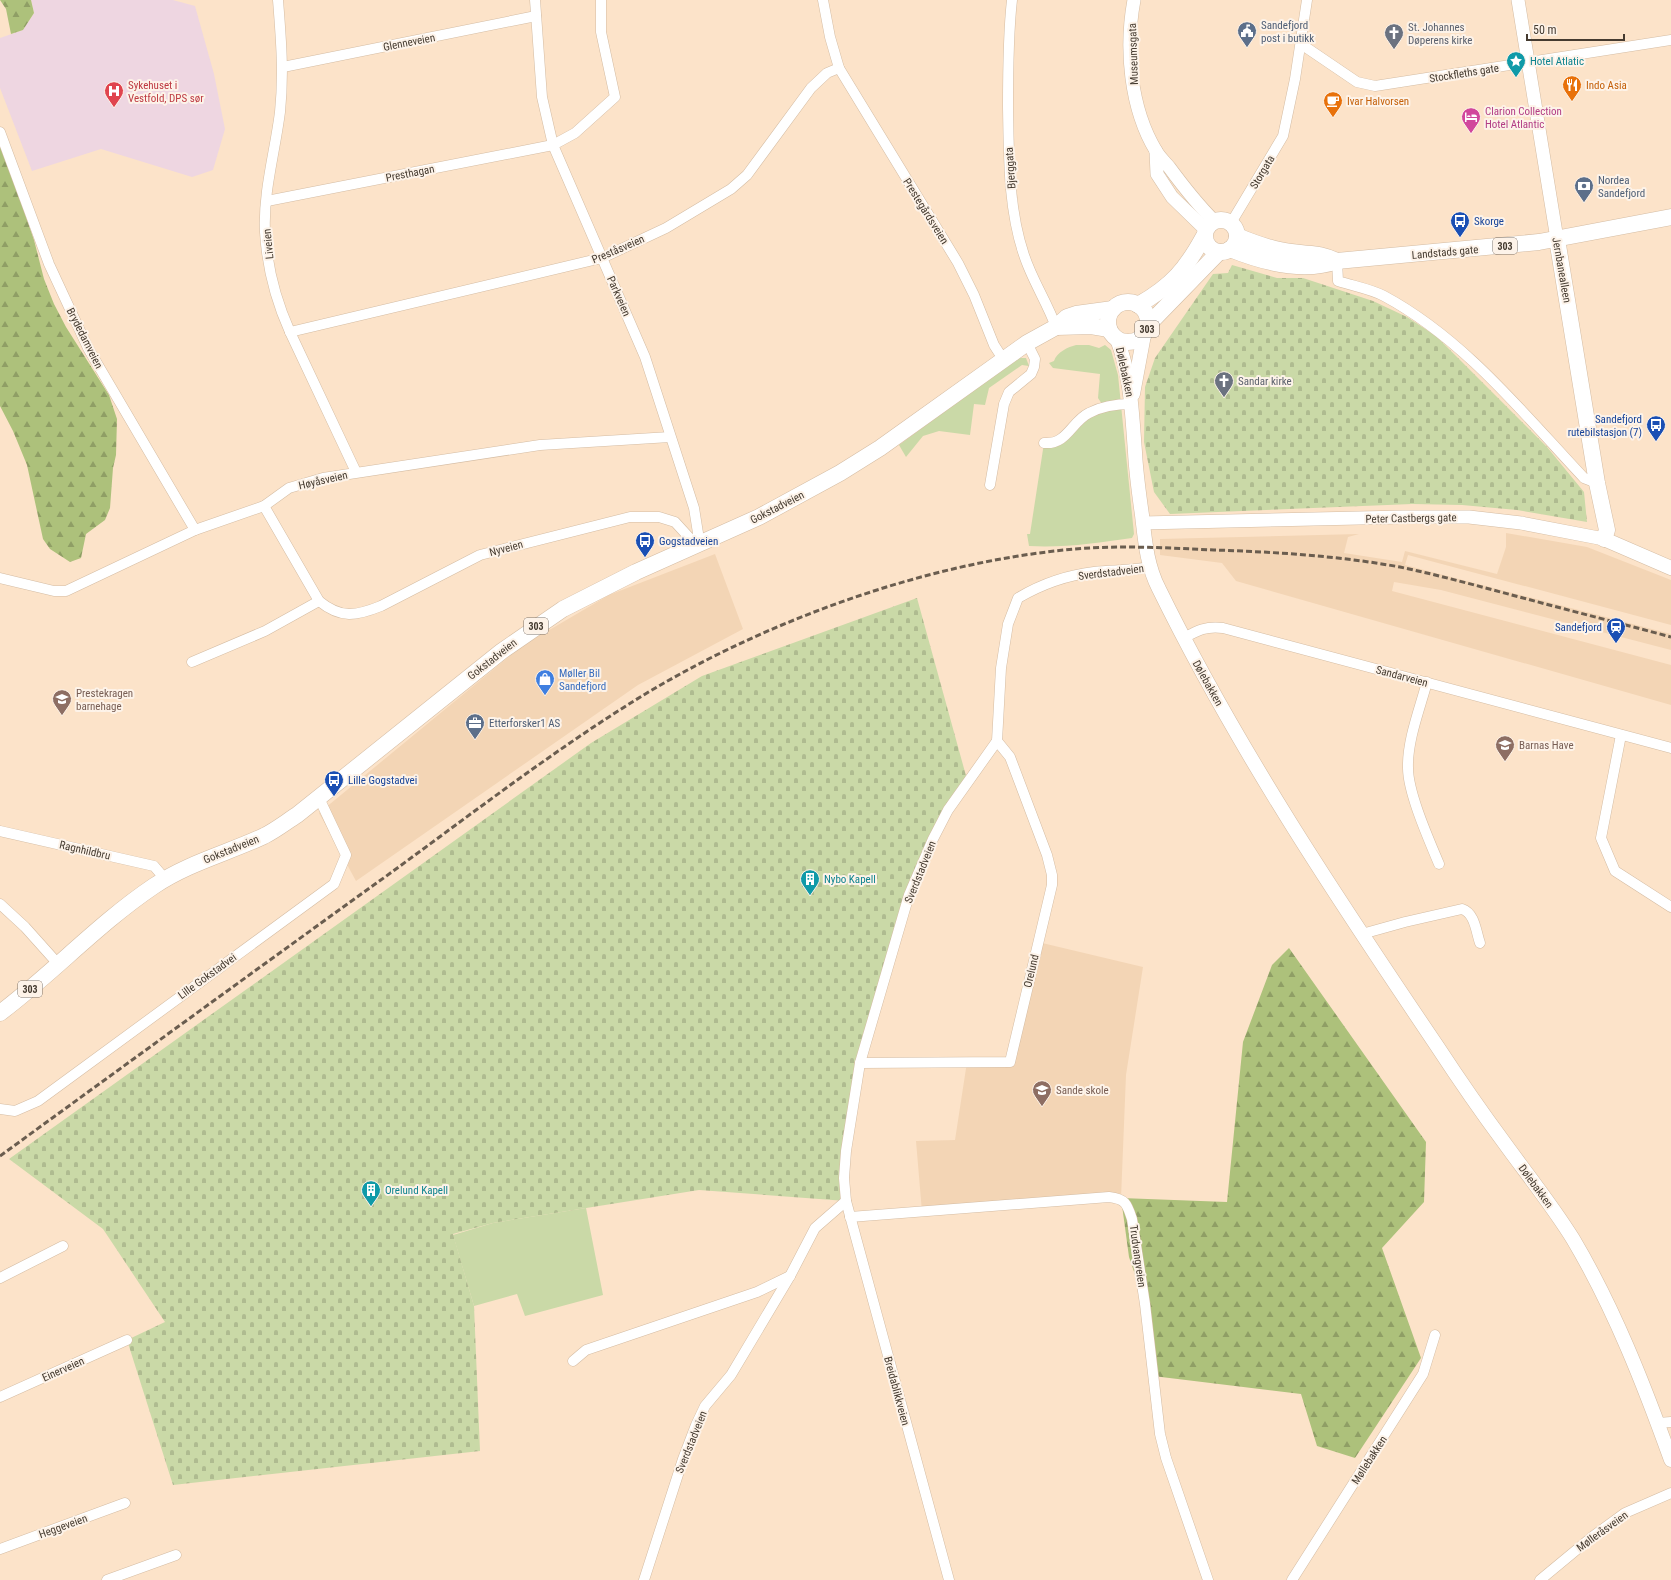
<svg xmlns="http://www.w3.org/2000/svg" width="1671" height="1580" viewBox="0 0 1671 1580" font-family="'Roboto Condensed',sans-serif">
	<style>
		.built { fill: #f3d5b5 }
		.medical { fill: #eed6e1 }
		.green { fill: #cad9a7 }
		.forest { fill: url(#forest-firs) }
		.cemetery { fill: url(#cemetery-stones) }
		.lines { fill: none; stroke-linecap: round; stroke-linejoin: round }
		.minor-casing { stroke: #d4bca3; stroke-width: 11 }
		.tertiary-casing { stroke: #d4bca3; stroke-width: 14 }
		.secondary-casing { stroke: #d4bca3; stroke-width: 15 }
		.primary-casing { stroke: #d4bca3; stroke-width: 17 }
		.minor { stroke: #fff; stroke-width: 10 }
		.tertiary { stroke: #fff; stroke-width: 13 }
		.secondary { stroke: #fff; stroke-width: 14 }
		.primary { stroke: #fff; stroke-width: 16 }
		.rail { stroke: #6a5d4f; stroke-width: 3; stroke-dasharray: 6 3; stroke-linecap: butt }
		.labels { text-anchor: middle; stroke-width: 4; stroke-linejoin: round; paint-order: stroke }
		.shield { fill: #fdf3e9; stroke: #7c7268; stroke-width: 1 }
		.shield-label { font-size: 10px; font-weight: bold; fill: #453b30 }
		.service-label { font-size: 11px; fill: #4e5e75; stroke: #fdf3e9; text-anchor: start }
		.worship-label { font-size: 11px; fill: #5b616d; stroke: #fdf3e9; text-anchor: start }
		.street-label { font-size: 11px; fill: #453b30; stroke: #fdf3e9 }
		.culture-label { font-size: 11px; fill: #0d838f; stroke: #fdf3e9; text-anchor: start }
		.health-label { font-size: 11px; fill: #be3a42; stroke: #fdf3e9; text-anchor: start }
		.food-label { font-size: 11px; fill: #c56008; stroke: #fdf3e9; text-anchor: start }
		.hotel-label { font-size: 11px; fill: #b23c85; stroke: #fdf3e9; text-anchor: start }
		.transit-label { font-size: 11px; fill: #164399; stroke: #fdf3e9; text-anchor: start }
		.shop-label { font-size: 11px; fill: #366cbe; stroke: #fdf3e9; text-anchor: start }
		.education-label { font-size: 11px; fill: #785e54; stroke: #fdf3e9; text-anchor: start }
	</style>
	<defs>
		<pattern id="forest-firs" width="22" height="20" patternUnits="userSpaceOnUse"><rect width="22" height="20" fill="#adc17b"/><path d="M5 1l3.5 6h-7zM16 11l3.5 6h-7z" fill="#8f9e65"/></pattern>
		<pattern id="cemetery-stones" width="16" height="16" patternUnits="userSpaceOnUse"><rect width="16" height="16" fill="#cad9a7"/><path d="M2 7V4a2 2 0 0 1 4 0v3zM10 15v-3a2 2 0 0 1 4 0v3z" fill="#afbb90"/></pattern>
	</defs>
	<rect width="100%" height="100%" fill="#fce3c9"/>
	<g class="built">
		<polygon points="1506,533 1587,547 1671,580 1671,625 1408,555 1405,565 1671,634 1671,650 1441,590 1394,582 1392,591 1671,665 1671,705 1236,581 1222,563 1160,555 1160,539 1359,534 1348,537 1344,553 1402,562 1405,551 1497,574 1506,547"/>
		<polygon points="715,554 743,629 638,685 356,881 319,813 522,646 609,595"/>
		<polygon points="1038,942 1143,967 1126,1075 1121,1198 922,1212 916,1141 955,1140 967,1062 1010,1062"/>
	</g>
	<polygon class="medical" points="31,0 173,0 195,6 214,74 225,129 213,170 192,177 101,149 32,171 0,88 0,38 23,30 34,13"/>
	<g class="green">
		<path d="M1076,345H1089L1099,348L1105,345L1111,350L1118,375L1134,534L1132,538C1098,543 1063,548 1029,546L1027,534H1030L1044,443L1104,407L1098,398L1100,374L1053,368L1049,363L1054,361C1057,352 1068,347 1076,345Z"/>
		<polygon points="1019,358 1026,358 1029,366 1022,365 989,388 985,405 974,404 970,435 939,431 923,436 906,457 899,445 991,377"/>
		<polygon points="586,1208 603,1295 525,1316 517,1294 474,1306 453,1235 493,1223"/>
	</g>
	<g class="forest">
		<polygon points="0,0 31,0 34,13 23,30 11,34 6,9"/>
		<polygon points="0,140 34,240 44,279 54,304 66,327 109,395 117,419 116,455 113,468 110,508 105,520 86,534 81,558 70,562 50,549 43,539 27,465 13,431 0,406"/>
		<polygon points="1289,948 1426,1142 1424,1202 1382,1248 1421,1358 1355,1458 1317,1446 1301,1394 1153,1376 1145,1304 1129,1257 1121,1198 1227,1202 1243,1042 1272,965"/>
	</g>
	<g class="cemetery">
		<polygon points="1232,265 1277,278 1303,278 1373,301 1407,317 1436,336 1547,447 1584,492 1587,522 1517,510 1462,505 1412,504 1170,514 1154,492 1144,442 1145,387 1155,358 1213,274 1228,273"/>
		<polygon points="917,598 968,783 948,810 909,895 860,1063 846,1151 846,1201 699,1190 493,1223 453,1234 474,1306 480,1451 173,1485 127,1340 165,1322 103,1229 9,1159 591,743 702,676"/>
	</g>
	<g class="lines">
		<defs>
			<g id="minor">
				<path d="M278,0C281,38 284,74 280,112C275,152 263,192 265,232C267,266 276,301 290,332L356,472"/>
				<polyline points="535,0 542,97 553,145 645,357 694,508 698,533 696,545"/>
				<polyline points="823,0 830,37 839,68 958,263 974,295 994,345 1003,359"/>
				<path d="M1012,0C1008,35 1008,71 1008,107C1009,156 1008,208 1024,255C1032,280 1047,302 1056,327"/>
				<polyline points="1301,44 1357,82 1375,86 1671,40"/>
				<polyline points="283,67 536,16"/>
				<polyline points="0,132 49,264 88,348 195,530"/>
				<polyline points="267,201 553,145 575,133 615,97 601,32 601,0"/>
				<polyline points="1231,223 1283,136 1295,79 1307,0"/>
				<path d="M1337,261L1338,281C1353,286 1371,289 1384,296C1464,339 1523,413 1584,478L1597,483"/>
				<polyline points="290,332 602,258 666,228 731,189 747,175 811,88 827,73 839,68"/>
				<path d="M1044,443C1067,445 1071,422 1089,413C1102,406 1117,404 1132,404"/>
				<polyline points="990,485 1004,404 1009,392 1031,374 1034,367 1035,359 1027,343"/>
				<path d="M264,506L319,601C341,619 356,616 381,606L480,555L630,517H659L675,522L696,545"/>
				<polyline points="0,578 54,591 66,591 195,530 264,506 289,488 323,478 540,445 670,437"/>
				<path d="M1184,638C1198,630 1206,626 1223,628L1671,748"/>
				<polyline points="192,662 265,631 319,601"/>
				<path d="M1427,682C1420,708 1407,741 1408,768C1408,793 1429,840 1439,864"/>
				<polyline points="1621,735 1601,838 1615,871 1671,907"/>
				<polyline points="0,831 154,866 165,879"/>
				<polyline points="0,904 25,927 59,965"/>
				<path d="M1362,934L1405,922L1462,909C1475,913 1476,932 1480,943"/>
				<polyline points="860,1063 1010,1062 1052,885 1052,875 1047,855 1010,757 997,741"/>
				<polyline points="0,1109 15,1111 38,1101 334,884 346,855 319,798"/>
				<path d="M850,1217L1109,1197C1126,1199 1127,1204 1132,1219L1145,1304L1160,1434L1166,1458L1208,1580"/>
				<polyline points="0,1278 63,1246"/>
				<polyline points="573,1361 586,1350 757,1292 790,1276"/>
				<polyline points="0,1397 127,1340"/>
				<polyline points="1658,1423 1671,1422"/>
				<polyline points="0,1549 125,1503"/>
				<polyline points="107,1580 176,1555"/>
				<polyline points="644,1580 683,1459 696,1425 705,1406 731,1375 790,1276 815,1228 846,1201"/>
				<path d="M949,1580L846,1201L844,1178L846,1151L860,1063L909,895L933,839L948,810L997,741L1001,668L1008,624L1018,598C1040,585 1068,575 1094,572C1113,570 1131,571 1150,567"/>
				<polyline points="1292,1580 1423,1374 1435,1335"/>
				<polyline points="1540,1580 1592,1537 1625,1513 1671,1493"/>
			</g>
			<g id="tertiary">
				<path d="M1134,0C1125,48 1130,108 1156,151C1159,157 1165,162 1169,167C1183,186 1197,204 1214,221"/>
				<polyline points="1518,0 1557,239"/>
				<polyline points="1156,151 1157,174 1172,197 1206,230"/>
				<polyline points="1143,523 1403,517 1469,517 1521,523 1604,539"/>
			</g>
			<g id="secondary">
				<path d="M1117,339C1131,375 1132,414 1135,452C1136,473 1139,494 1142,515C1145,541 1147,566 1159,589C1238,750 1337,898 1437,1046C1458,1078 1480,1110 1503,1141C1526,1173 1552,1205 1573,1239C1614,1308 1644,1385 1671,1460"/>
				<polyline points="1133,394 1144,335"/>
				<polyline points="1604,539 1671,568"/>
			</g>
			<g id="primary">
				<circle cx="1221" cy="236" r="16"/>
				<path d="M1237,236C1254,243 1273,250 1291,252C1311,255 1318,252 1337,261"/>
				<polyline points="1557,239 1597,483 1607,530 1604,539"/>
				<path d="M1230,249C1262,262 1304,273 1337,261L1539,242L1671,217"/>
				<circle cx="1128" cy="322" r="20"/>
				<path d="M1138,305C1172,286 1186,269 1204,236"/>
				<polyline points="1148,325 1219,252"/>
				<polyline points="1056,327 1091,326 1109,329"/>
				<path d="M0,1013C53,973 99,923 154,886C188,863 228,853 264,836C276,830 286,822 297,815L502,651L563,609L636,572L759,517L840,473L880,448L1027,343L1056,327L1067,317L1076,314L1113,309"/>
			</g>
		</defs>
		<use href="#minor" class="minor-casing"/>
		<use href="#tertiary" class="tertiary-casing"/>
		<use href="#secondary" class="secondary-casing"/>
		<use href="#primary" class="primary-casing"/>
		<use href="#minor" class="minor"/>
		<use href="#tertiary" class="tertiary"/>
		<use href="#secondary" class="secondary"/>
		<use href="#primary" class="primary"/>
		<path class="rail" d="M0,1156C128,1063 257,969 385,877C466,818 545,757 629,704C756,624 924,562 1075,549C1121,545 1168,548 1214,550C1277,552 1339,556 1400,567C1443,576 1485,588 1527,599C1575,612 1623,624 1671,637"/>
	</g>
	<defs>
		<symbol id="civic-pin" viewBox="-11 -11 22 30"><path d="M0 17L-7.5 6A9.5 9.5 0 1 1 7.5 6Z" fill="#5c6f8a" stroke="#fdf3e9"/><path d="M-.6-6.5H3V-4.5H.6V-3L4-1V1h2V6H-6V1h2V-1L-.6-3ZM-1.2 2.5V6h2.4V2.5Z" fill="#fff"/></symbol>
		<symbol id="church-pin" viewBox="-11 -11 22 30"><path d="M0 17L-7.5 6A9.5 9.5 0 1 1 7.5 6Z" fill="#6b7280" stroke="#fdf3e9"/><path d="M-1.2-6h2.4v3.5h3.3v2.4h-3.3V6h-2.4V-.1h-3.3v-2.4h3.3Z" fill="#fff"/></symbol>
		<symbol id="sight-pin" viewBox="-11 -11 22 30"><path d="M0 17L-7.5 6A9.5 9.5 0 1 1 7.5 6Z" fill="#0f9aa8" stroke="#fdf3e9"/><path d="M0-6L1.8-2.2L6-1.7L2.9 1.2L3.7 5.4L0 3.3L-3.7 5.4L-2.9 1.2L-6-1.7L-1.8-2.2Z" fill="#fff"/></symbol>
		<symbol id="restaurant-pin" viewBox="-11 -11 22 30"><path d="M0 17L-7.5 6A9.5 9.5 0 1 1 7.5 6Z" fill="#e8710a" stroke="#fdf3e9"/><path d="M-5-6h1v4h1v-4h1v4h1v-4h1v5L-1.5 .5V6h-2V.5L-5-1ZM5-6V6H3V1.5H1.5Q1.5-4 5-6Z" fill="#fff"/></symbol>
		<symbol id="hospital-pin" viewBox="-11 -11 22 30"><path d="M0 17L-7.5 6A9.5 9.5 0 1 1 7.5 6Z" fill="#e0444e" stroke="#fdf3e9"/><path d="M-5-5h3v3.5h4V-5h3V5h-3V1.5h-4V5h-3Z" fill="#fff"/></symbol>
		<symbol id="cafe-pin" viewBox="-11 -11 22 30"><path d="M0 17L-7.5 6A9.5 9.5 0 1 1 7.5 6Z" fill="#e8710a" stroke="#fdf3e9"/><path d="M-5.5-4.5H6V0H3Q3 3.5 0 3.5H-2.5Q-5.5 3.5-5.5 0ZM3-3.2v2h1.7v-2ZM-6 4.5H4V6H-6Z" fill="#fff"/></symbol>
		<symbol id="hotel-pin" viewBox="-11 -11 22 30"><path d="M0 17L-7.5 6A9.5 9.5 0 1 1 7.5 6Z" fill="#d1479c" stroke="#fdf3e9"/><path d="M-6-4.5h1.5V1H6V5H4.5V3h-9V5H-6ZM-4 0a1.8 1.8 0 1 1 3.6 0ZM.5 0V-2.5h3Q6-2.5 6 0Z" fill="#fff"/></symbol>
		<symbol id="bank-pin" viewBox="-11 -11 22 30"><path d="M0 17L-7.5 6A9.5 9.5 0 1 1 7.5 6Z" fill="#5c6f8a" stroke="#fdf3e9"/><path d="M-6-4H6V4H-6ZM0-2.3a2.3 2.3 0 1 0 0 4.6a2.3 2.3 0 1 0 0-4.6Z" fill="#fff"/></symbol>
		<symbol id="bus-pin" viewBox="-11 -11 22 30"><path d="M0 17L-7.5 6A9.5 9.5 0 1 1 7.5 6Z" fill="#1a4fb4" stroke="#fdf3e9"/><path d="M-5-6H5V4H4V6H2V4H-2V6H-4V4H-5ZM-3.5-4V0h7V-4ZM-3.5 1.2v1.5H-2V1.2ZM2 1.2v1.5H3.5V1.2Z" fill="#fff"/></symbol>
		<symbol id="station-pin" viewBox="-11 -11 22 30"><path d="M0 17L-7.5 6A9.5 9.5 0 1 1 7.5 6Z" fill="#1a4fb4" stroke="#fdf3e9"/><path d="M-3-6H3Q5-6 5-4V2Q5 4 3 4L4.5 6H3L1.5 4h-3L-3 6H-4.5L-3 4Q-5 4-5 2V-4Q-5-6-3-6ZM-3.5-4v3h7v-3ZM-3.5 1v1.5H-2V1ZM2 1v1.5H3.5V1Z" fill="#fff"/></symbol>
		<symbol id="shop-pin" viewBox="-11 -11 22 30"><path d="M0 17L-7.5 6A9.5 9.5 0 1 1 7.5 6Z" fill="#3f7fe0" stroke="#fdf3e9"/><path d="M-5-2.5h2.3a2.7 3.5 0 0 1 5.4 0H5L5.5 6h-11ZM-1.5-2.5h3a1.5 2.3 0 0 0-3 0Z" fill="#fff"/></symbol>
		<symbol id="school-pin" viewBox="-11 -11 22 30"><path d="M0 17L-7.5 6A9.5 9.5 0 1 1 7.5 6Z" fill="#8d6e63" stroke="#fdf3e9"/><path d="M0-5L7-2L0 1L-7-2ZM-4 1L0 2.5L4 1V4Q0 6-4 4Z" fill="#fff"/></symbol>
		<symbol id="office-pin" viewBox="-11 -11 22 30"><path d="M0 17L-7.5 6A9.5 9.5 0 1 1 7.5 6Z" fill="#5c6f8a" stroke="#fdf3e9"/><path d="M-6-3h4V-5.5h4V-3h4V5H-6ZM-1-4.5V-3h2v-1.5ZM-6 0V1H6V0Z" fill="#fff"/></symbol>
		<symbol id="building-pin" viewBox="-11 -11 22 30"><path d="M0 17L-7.5 6A9.5 9.5 0 1 1 7.5 6Z" fill="#0f9aa8" stroke="#fdf3e9"/><path d="M-4-6H4V6H1V3H-1V6H-4ZM-2.5-4.3h1.7v1.8h-1.7ZM.8-4.3h1.7v1.8H.8ZM-2.5-1h1.7V.8h-1.7ZM.8-1h1.7V.8H.8Z" fill="#fff"/></symbol>
	</defs>
	<g fill-rule="evenodd">
		<use href="#civic-pin" x="1236" y="20" width="22" height="30"/>
		<use href="#church-pin" x="1383" y="22" width="22" height="30"/>
		<use href="#sight-pin" x="1505" y="50" width="22" height="30"/>
		<use href="#restaurant-pin" x="1561" y="74" width="22" height="30"/>
		<use href="#hospital-pin" x="103" y="80" width="22" height="30"/>
		<use href="#cafe-pin" x="1322" y="90" width="22" height="30"/>
		<use href="#hotel-pin" x="1460" y="106" width="22" height="30"/>
		<use href="#bank-pin" x="1573" y="175" width="22" height="30"/>
		<use href="#bus-pin" x="1449" y="210" width="22" height="30"/>
		<use href="#church-pin" x="1213" y="370" width="22" height="30"/>
		<use href="#bus-pin" x="1645" y="414" width="22" height="30"/>
		<use href="#bus-pin" x="634" y="530" width="22" height="30"/>
		<use href="#station-pin" x="1605" y="616" width="22" height="30"/>
		<use href="#shop-pin" x="534" y="668" width="22" height="30"/>
		<use href="#school-pin" x="51" y="688" width="22" height="30"/>
		<use href="#office-pin" x="464" y="712" width="22" height="30"/>
		<use href="#school-pin" x="1494" y="734" width="22" height="30"/>
		<use href="#bus-pin" x="323" y="769" width="22" height="30"/>
		<use href="#building-pin" x="799" y="868" width="22" height="30"/>
		<use href="#school-pin" x="1031" y="1079" width="22" height="30"/>
		<use href="#building-pin" x="360" y="1179" width="22" height="30"/>
	</g>
	<g class="labels">
		<g class="shield">
			<rect x="1493" y="238" width="24" height="16" rx="3"/>
			<rect x="1135" y="321" width="24" height="16" rx="3"/>
			<rect x="524" y="618" width="24" height="16" rx="3"/>
			<rect x="18" y="981" width="24" height="16" rx="3"/>
		</g>
		<g class="shield-label">
			<text x="1505" y="250">303</text>
			<text x="1147" y="333">303</text>
			<text x="536" y="630">303</text>
			<text x="30" y="993">303</text>
		</g>
		<g class="service-label">
			<text x="1261" y="29">Sandefjord<tspan x="1261" dy="13">post i butikk</tspan></text>
			<text x="1598" y="184">Nordea<tspan x="1598" dy="13">Sandefjord</tspan></text>
			<text x="489" y="727">Etterforsker1 AS</text>
		</g>
		<g class="worship-label">
			<text x="1408" y="31">St. Johannes<tspan x="1408" dy="13">Døperens kirke</tspan></text>
			<text x="1238" y="385">Sandar kirke</text>
		</g>
		<g class="street-label">
			<text transform="translate(409 42) rotate(-11)" y="4">Glenneveien</text>
			<text transform="translate(1133 54) rotate(-92)" y="4">Museumsgata</text>
			<text transform="translate(1464 73) rotate(-9)" y="4">Stockfleths gate</text>
			<text transform="translate(1010 168) rotate(-94)" y="4">Bjerggata</text>
			<text transform="translate(1262 172) rotate(-59)" y="4">Storgata</text>
			<text transform="translate(410 173) rotate(-11)" y="4">Presthagan</text>
			<text transform="translate(926 211) rotate(58)" y="4">Prestegårdsveien</text>
			<text transform="translate(268 244) rotate(-96)" y="4">Liveien</text>
			<text transform="translate(618 249) rotate(-23)" y="4">Preståsveien</text>
			<text transform="translate(1445 252) rotate(-5)" y="4">Landstads gate</text>
			<text transform="translate(1562 270) rotate(80)" y="4">Jernbanealleen</text>
			<text transform="translate(619 296) rotate(66)" y="4">Parkveien</text>
			<text transform="translate(85 338) rotate(63)" y="4">Brydedamveien</text>
			<text transform="translate(1125 372) rotate(78)" y="4">Dølebakken</text>
			<text transform="translate(323 480) rotate(-13)" y="4">Høyåsveien</text>
			<text transform="translate(777 507) rotate(-27)" y="4">Gokstadveien</text>
			<text transform="translate(1411 518) rotate(-1)" y="4">Peter Castbergs gate</text>
			<text transform="translate(506 548) rotate(-15)" y="4">Nyveien</text>
			<text transform="translate(1111 572) rotate(-7)" y="4">Sverdstadveien</text>
			<text transform="translate(492 659) rotate(-38)" y="4">Gokstadveien</text>
			<text transform="translate(1402 676) rotate(15)" y="4">Sandarveien</text>
			<text transform="translate(1208 683) rotate(61)" y="4">Dølebakken</text>
			<text transform="translate(231 849) rotate(-22)" y="4">Gokstadveien</text>
			<text transform="translate(85 850) rotate(13)" y="4">Ragnhildbru</text>
			<text transform="translate(920 872) rotate(-68)" y="4">Sverdstadveien</text>
			<text transform="translate(1031 971) rotate(-77)" y="4">Orelund</text>
			<text transform="translate(207 976) rotate(-36)" y="4">Lille Gokstadvei</text>
			<text transform="translate(1536 1186) rotate(54)" y="4">Dølebakken</text>
			<text transform="translate(1138 1256) rotate(82)" y="4">Trudvangveien</text>
			<text transform="translate(63 1369) rotate(-24)" y="4">Einerveien</text>
			<text transform="translate(897 1391) rotate(75)" y="4">Breidablikkveien</text>
			<text transform="translate(691 1442) rotate(-68)" y="4">Sverdstadveien</text>
			<text transform="translate(1369 1460) rotate(-57)" y="4">Møllebakken</text>
			<text transform="translate(63 1526) rotate(-20)" y="4">Heggeveien</text>
			<text transform="translate(1602 1531) rotate(-36)" y="4">Mølleråsveien</text>
		</g>
		<g class="culture-label">
			<text x="1530" y="65">Hotel Atlatic</text>
			<text x="824" y="883">Nybo Kapell</text>
			<text x="385" y="1194">Orelund Kapell</text>
		</g>
		<g class="health-label">
			<text x="128" y="89">Sykehuset i<tspan x="128" dy="13">Vestfold, DPS sør</tspan></text>
		</g>
		<g class="food-label">
			<text x="1586" y="89">Indo Asia</text>
			<text x="1347" y="105">Ivar Halvorsen</text>
		</g>
		<g class="hotel-label">
			<text x="1485" y="115">Clarion Collection<tspan x="1485" dy="13">Hotel Atlantic</tspan></text>
		</g>
		<g class="transit-label">
			<text x="1474" y="225">Skorge</text>
			<text x="1642" y="423" text-anchor="end">Sandefjord<tspan x="1642" dy="13">rutebilstasjon (7)</tspan></text>
			<text x="659" y="545">Gogstadveien</text>
			<text x="1602" y="631" text-anchor="end">Sandefjord</text>
			<text x="348" y="784">Lille Gogstadvei</text>
		</g>
		<g class="shop-label">
			<text x="559" y="677">Møller Bil<tspan x="559" dy="13">Sandefjord</tspan></text>
		</g>
		<g class="education-label">
			<text x="76" y="697">Prestekragen<tspan x="76" dy="13">barnehage</tspan></text>
			<text x="1519" y="749">Barnas Have</text>
			<text x="1056" y="1094">Sande skole</text>
		</g>
	</g>
	<path d="M1527 34v6h97v-6" fill="none" stroke="#453b30" stroke-width="2"/>
	<text x="1533" y="34" font-size="12" fill="#453b30" stroke="#fdf3e9" stroke-width="3" paint-order="stroke">50 m</text>
</svg>
